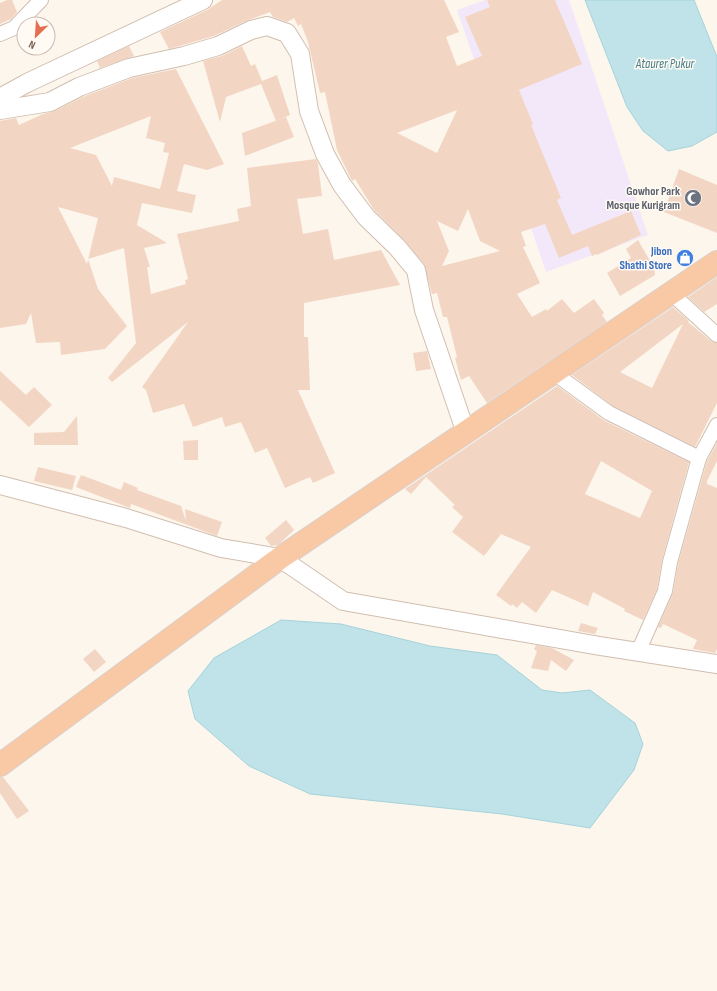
<svg xmlns="http://www.w3.org/2000/svg" width="717" height="991" viewBox="0 0 717 991" font-family="'Sofia Sans Condensed',sans-serif">
	<style>
		.education { fill: #f3e8fa }
		.water { fill: #bfe3e8; stroke: #a5d3da }
		.building { fill: #f3d5c3; fill-rule: evenodd }
		.lines { fill: none; stroke-linecap: round; stroke-linejoin: round }
		.minor-casing { stroke: #d1beb0; stroke-width: 16 }
		.tertiary-casing { stroke: #d1beb0; stroke-width: 20 }
		.trunk-casing { stroke: #dad1cd; stroke-width: 24 }
		.minor { stroke: #fff; stroke-width: 14 }
		.tertiary { stroke: #fff; stroke-width: 18 }
		.trunk { stroke: #f9c8a4; stroke-width: 22 }
		.labels { text-anchor: middle; stroke-width: 3; stroke-linejoin: round; paint-order: stroke }
		.worship-label { font-size: 12px; font-weight: bold; fill: #5b616d; stroke: #fffaf3; text-anchor: end }
		.shop-label { font-size: 12px; font-weight: bold; fill: #366cbe; stroke: #fffaf3; text-anchor: end }
		.water-label { font-size: 13px; font-style: italic; fill: #437c86; stroke: #fffaf3 }
	</style>
	<rect width="100%" height="100%" fill="#fdf6ec"/>
	<polygon class="education" points="485,0 569,0 648,235 546,272 457,10"/>
	<g class="water">
		<polygon points="585,0 694,0 717,57 717,132 692,146 668,151 643,131 627,107"/>
		<polygon points="281,620 341,624 430,646 497,655 542,690 562,693 590,690 635,723 643,744 634,770 590,828 502,814 310,794 249,766 195,719 188,691 214,658"/>
	</g>
	<g class="building">
		<polygon points="7,0 12,0 17,12 11,19 0,24 0,3"/>
		<path d="M222,0H444L459,32L446,37L457,66L482,56L465,17L490,7L487,0H555L582,64L519,90L533,124L531,125L561,198L557,200L572,235L631,211L641,235L597,255L596,254L592,256L588,246L559,258L545,224L521,232L526,246L523,247L540,283L517,294L532,317L546,309L547,311L562,299L574,313L594,299L604,313L602,315L607,322L487,403L469,376L461,380L455,358L457,357L447,317H443L437,293L432,294L424,264L404,240L374,210L355,179L352,181L337,150L325,92L320,93L308,42L301,24L298,26L294,18L287,22L273,17L270,12L246,21L214,36L169,49L160,32L207,10ZM457,110L437,153L397,133ZM468,209L480,241L500,251L442,266L449,251L437,221L458,231Z"/>
		<polygon points="129,46 134,56 100,68 97,61"/>
		<polygon points="242,46 251,66 255,64 262,81 277,75 290,115 276,121 261,84 226,97 220,122 203,61 222,56"/>
		<path d="M176,69L224,164L207,170L184,164L177,191L196,195L192,213L142,203L137,225L167,243L144,248L150,267H147L151,294L186,284L185,280L188,279L177,234L239,221L237,209L251,206L247,168L316,159L318,164L322,196L297,199L303,234L328,229L334,260L381,250L400,285L304,303V337H308L310,390H298L335,473L313,483L310,477L285,488L267,448L255,453L241,422L225,427L222,417L193,427L184,404L153,413L146,390L142,387L188,322L112,382L108,378L136,343L124,248L88,259L98,289L127,326L105,349L61,355L60,342L36,343L31,313L26,324L0,328V121L16,118L19,125L43,114L55,111L83,97L132,78ZM151,116L146,138L165,143L163,152L169,153L160,189L114,177L112,186L96,155L70,148ZM58,207L98,218L87,264Z"/>
		<polygon points="286,117 294,137 245,156 242,133"/>
		<polygon points="679,169 717,185 717,233 664,212"/>
		<polygon points="638,240 654,268 655,275 620,296 607,273 631,258 626,249"/>
		<polygon points="717,277 717,304 704,312 688,297"/>
		<path d="M673,307L689,321L688,322L711,341L717,343V403L695,447L613,406L572,375ZM683,324L652,388L620,372Z"/>
		<polygon points="427,351 431,369 416,371 413,353"/>
		<polygon points="0,371 26,395 34,387 52,405 29,427 0,400"/>
		<path d="M557,386L605,421L689,462L662,560L657,589L643,620L624,611L625,609L593,592L588,606L552,590L536,613L522,602L517,608L512,604L511,606L496,595L531,547L501,534L484,556L452,532L463,517L452,507L455,505L426,477L411,494L405,489ZM601,461L652,491L640,518L585,494Z"/>
		<polygon points="77,416 78,445 34,445 34,433 64,432"/>
		<polygon points="198,440 198,460 184,460 183,441"/>
		<polygon points="717,443 717,461 707,481 707,484 717,488 717,649 715,653 693,649 697,640 663,624 661,628 658,627 673,593 678,564 707,461"/>
		<polygon points="38,467 76,476 72,490 34,481"/>
		<polygon points="81,475 121,490 124,482 138,488 137,490 181,506 186,521 185,509 222,522 217,536 131,504 130,508 76,487"/>
		<polygon points="286,520 294,530 278,545 271,546 265,538"/>
		<polygon points="581,623 598,628 595,634 578,631"/>
		<polygon points="536,645 552,648 574,660 566,671 551,660 548,671 531,668 537,651 534,649"/>
		<polygon points="95,649 106,662 94,672 83,659"/>
		<polygon points="0,777 3,777 29,811 17,819 0,793"/>
	</g>
	<g class="lines">
		<defs>
			<g id="minor">
				<polyline points="0,34 14,28 41,0"/>
				<polyline points="671,293 717,335"/>
				<polyline points="554,373 609,413 699,458 717,425"/>
				<polyline points="638,652 665,591 670,562 699,458"/>
			</g>
			<g id="tertiary">
				<polyline points="0,98 27,83 203,0"/>
				<polyline points="0,110 50,102 79,87 129,68 184,56 218,46 251,30 267,26 287,33 300,54 309,111 325,154 342,185 366,217 397,247 416,270 424,310 466,433"/>
				<polyline points="0,485 126,518 221,548 280,558 343,601 600,646 717,664"/>
			</g>
			<polyline id="trunk" points="0,765 280,558 717,262"/>
		</defs>
		<use href="#minor" class="minor-casing"/>
		<use href="#tertiary" class="tertiary-casing"/>
		<use href="#trunk" class="trunk-casing"/>
		<use href="#minor" class="minor"/>
		<use href="#tertiary" class="tertiary"/>
		<use href="#trunk" class="trunk"/>
	</g>
	<defs>
		<symbol id="mosque-disc" viewBox="-11 -11 22 22"><circle r="9.5" fill="#6b7280" stroke="#fffaf3"/><path d="M3.5-4.9A6 6 0 1 0 3.5 4.9A5 5 0 1 1 3.5-4.9Z" fill="#fff"/></symbol>
		<symbol id="shop-disc" viewBox="-11 -11 22 22"><circle r="9.5" fill="#3f7fe0" stroke="#fffaf3"/><path d="M-5-2.5h2.3a2.7 3.5 0 0 1 5.4 0H5L5.5 6h-11ZM-1.5-2.5h3a1.5 2.3 0 0 0-3 0Z" fill="#fff"/></symbol>
	</defs>
	<g fill-rule="evenodd">
		<use href="#mosque-disc" x="683" y="188" width="20" height="20"/>
		<use href="#shop-disc" x="675" y="248" width="20" height="20"/>
	</g>
	<g class="labels">
		<g class="worship-label">
			<text x="680" y="195">Gowhor Park<tspan x="680" dy="14">Mosque Kurigram</tspan></text>
		</g>
		<g class="shop-label">
			<text x="672" y="255">Jibon<tspan x="672" dy="14">Shathi Store</tspan></text>
		</g>
		<g class="water-label">
			<text x="665" y="68">Ataurer Pukur</text>
		</g>
	</g>
	<g transform="translate(36 36) rotate(205)"><circle r="19" fill="#fffaf3" stroke="#cabbb1"/>
	<path d="M0-3L7 15L0 10L-7 15Z" fill="#e76f51"/>
	<text y="-6" font-size="11" font-weight="bold" text-anchor="middle" fill="#7a5c4d">N</text>
	</g>
</svg>
